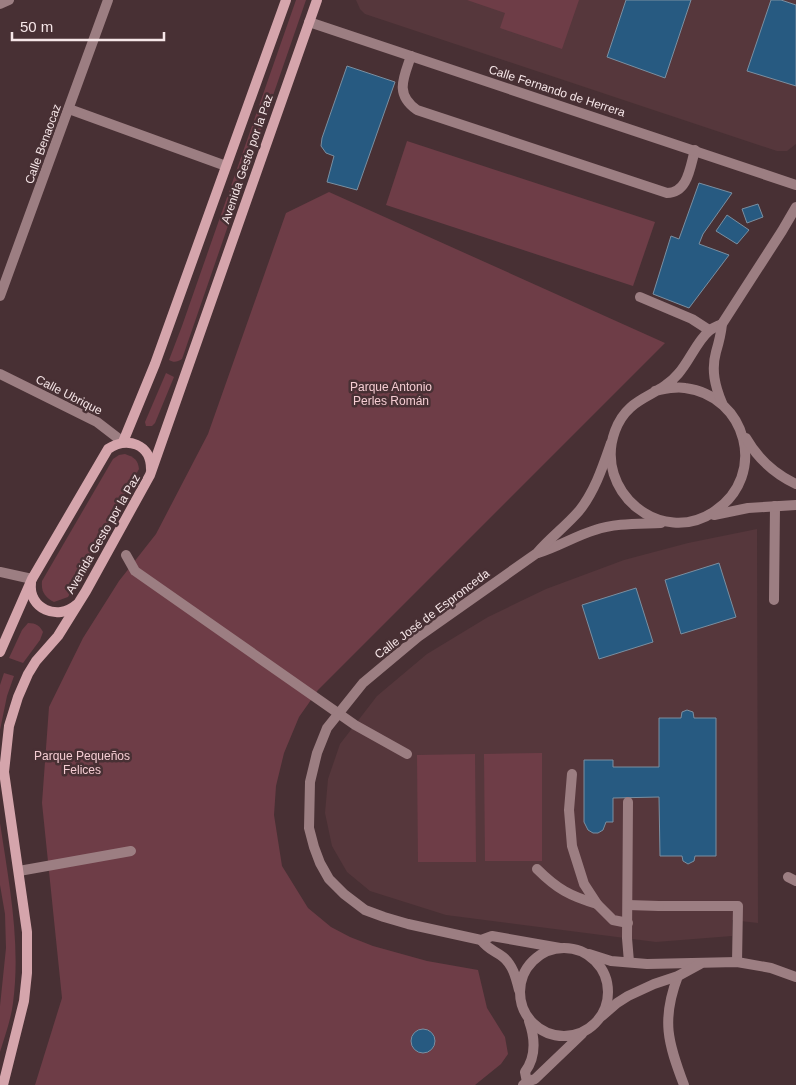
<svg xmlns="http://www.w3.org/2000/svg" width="796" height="1085" viewBox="0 0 796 1085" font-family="Helvetica,sans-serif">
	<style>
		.built { fill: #56373c }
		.green { fill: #6e3d47 }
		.building { fill: #275a81; stroke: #7a8fa1 }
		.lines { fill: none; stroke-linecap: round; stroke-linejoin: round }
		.service { stroke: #9c7e82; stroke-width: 10 }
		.pedestrian { stroke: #9c7e82; stroke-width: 10 }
		.minor { stroke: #9c7e82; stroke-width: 10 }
		.secondary { stroke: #d5a5ac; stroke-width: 10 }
		.labels { text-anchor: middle; stroke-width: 5; stroke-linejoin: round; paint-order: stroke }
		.street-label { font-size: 12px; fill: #f6e6e8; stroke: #483034 }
		.park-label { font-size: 12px; fill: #f4ccd2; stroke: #483034 }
	</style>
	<rect width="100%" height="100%" fill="#483034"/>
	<g class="built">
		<polygon points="356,0 796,0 796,144 787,151 777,151 365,14 360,9"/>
		<polygon points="757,529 758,923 732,920 732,936 656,942 446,915 370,891 347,872 332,846 325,813 328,779 340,744 377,696 427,654 488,617 546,589 624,560 688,543"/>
	</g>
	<g class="green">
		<path d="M296,0H306L182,359C177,362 174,363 169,360L182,326Z"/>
		<polygon points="467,0 579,0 562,49 500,28 505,13"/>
		<polygon points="407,141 655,222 633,286 386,205"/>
		<polygon points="329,192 665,343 318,690 299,717 284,753 276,786 274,815 282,866 308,908 331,927 350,937 373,946 427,961 478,970 487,1008 505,1037 508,1054 501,1064 475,1085 35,1085 62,998 42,803 49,707 83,638 119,581 156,534 208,434 286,213"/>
		<polygon points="166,373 174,377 155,423 152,426 146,426 145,422"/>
		<path d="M125,454C134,457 138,460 139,469L68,597L54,602C45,597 41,592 42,581L113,459L119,455Z"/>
		<path d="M28,623C36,623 40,626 43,632L40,640L23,663L9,658L22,630Z"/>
		<polygon points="4,673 14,676 7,696 0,730 0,685"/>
		<polygon points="542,753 542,861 485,861 484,754"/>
		<polygon points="475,754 476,862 418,862 417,755"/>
		<path d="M0,823C9,883 21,943 13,1003C11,1019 5,1036 0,1052V1006L6,948L5,914L0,885Z"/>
	</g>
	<g class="building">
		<polygon points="626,0 691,0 665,78 607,57"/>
		<polygon points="771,0 781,0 796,5 796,86 747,71"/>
		<polygon points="347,66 395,82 357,190 327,182 334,156 326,153 321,146 322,138"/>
		<polygon points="699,183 732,193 703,234 699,244 729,255 689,308 653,294 671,236 679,239"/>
		<polygon points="758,204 763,217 747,223 742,209"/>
		<polygon points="727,215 749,230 737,244 716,231"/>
		<polygon points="719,563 736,617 681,634 665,580"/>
		<polygon points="636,588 653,642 599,659 582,605"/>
		<polygon points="687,710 693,712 694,718 716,718 716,856 695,856 694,861 688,864 683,861 682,856 660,856 659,797 613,798 613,822 606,822 603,830 598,833 593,833 588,830 584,822 584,760 613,760 613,767 659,767 659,718 681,718 682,712"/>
		<circle cx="423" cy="1041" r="12"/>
	</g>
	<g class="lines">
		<g class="service">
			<path d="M411,56C404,77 394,94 417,110L667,193C688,193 690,167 695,150"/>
			<polyline points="640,297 692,319 709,330"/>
			<polyline points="774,600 775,506"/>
			<polyline points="788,877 796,881"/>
			<polyline points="659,906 738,906 737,962"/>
		</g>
		<g class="pedestrian">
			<polyline points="126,555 135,571 355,725 407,754"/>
			<polyline points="572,774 569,810 572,846 584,884 597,904 613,920 628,923"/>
			<polyline points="628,802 627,938 629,962"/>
			<path d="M537,869C557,889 570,896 597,904"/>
			<polyline points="19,871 131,851"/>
			<polyline points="628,905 659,906"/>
			<path d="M678,976C661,1020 668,1043 684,1085"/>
		</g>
		<g class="minor">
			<polyline points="0,4 9,0"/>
			<polyline points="309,22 796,185"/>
			<polyline points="69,109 226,166"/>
			<polyline points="0,296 108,0"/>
			<polyline points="0,374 97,422 123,442"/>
			<path d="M655,391C665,389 675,386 685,388C747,396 768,475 715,511C661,548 593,491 615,431C628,395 658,398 678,374C689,362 697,341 709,331C712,328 718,326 722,324"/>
			<path d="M722,403C715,386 711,370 716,352C719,342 721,334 722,324L782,231L796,207"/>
			<path d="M746,438C758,459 775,474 796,484"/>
			<polyline points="714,515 748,508 796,505"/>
			<path d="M538,553C558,547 575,536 595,530C615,523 640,524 661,523"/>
			<polyline points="0,572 32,579"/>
			<path d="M481,940C490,951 494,950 503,957C513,965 516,978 519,990"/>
			<path d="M560,948L492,936L481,940L408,924L384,917L365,910L344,894L329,879L320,863L314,847L309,828L310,782L317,753L327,728L363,683L418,637L537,553C550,538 566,526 579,511C595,491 603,466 611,443"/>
			<circle cx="564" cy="992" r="44"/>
			<polyline points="589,954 611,961 647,964 737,962 771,968 796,977"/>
			<polyline points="602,1016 617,1003 628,996 654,984 678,976 700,964"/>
			<path d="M527,1082L525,1072C536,1057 535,1038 529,1021"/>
			<polyline points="523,1085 527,1082 535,1079 582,1034"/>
		</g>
		<g class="secondary">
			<polyline points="123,442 155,364 286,0"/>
			<path d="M31,583C28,609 58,621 76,605"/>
			<path d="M0,652L32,579L108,449C127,436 151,444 151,469"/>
			<polyline points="3,1085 24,1001 27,973 27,932 4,772 9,726 18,697 28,674 36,661 58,636 86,591 150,475 317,0"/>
		</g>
	</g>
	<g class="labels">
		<g class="street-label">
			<text transform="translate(557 91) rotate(18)" y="4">Calle Fernando de Herrera</text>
			<text transform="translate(43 144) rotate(-70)" y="4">Calle Benaocaz</text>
			<text transform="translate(247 159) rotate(-71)" y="4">Avenida Gesto por la Paz</text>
			<text transform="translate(69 395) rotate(27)" y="4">Calle Ubrique</text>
			<text transform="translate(103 534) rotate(-60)" y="4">Avenida Gesto por la Paz</text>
			<text transform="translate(432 614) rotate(-37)" y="4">Calle José de Espronceda</text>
		</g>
		<g class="park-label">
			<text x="391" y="391">Parque Antonio<tspan x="391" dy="14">Perles Román</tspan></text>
			<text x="82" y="760">Parque Pequeños<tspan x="82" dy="14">Felices</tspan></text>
		</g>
	</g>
	<path d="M12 32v8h152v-8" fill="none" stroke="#f6e6e8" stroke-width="2.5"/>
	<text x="20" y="32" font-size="15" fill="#f6e6e8" stroke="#483034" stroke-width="4" paint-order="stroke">50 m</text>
</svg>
